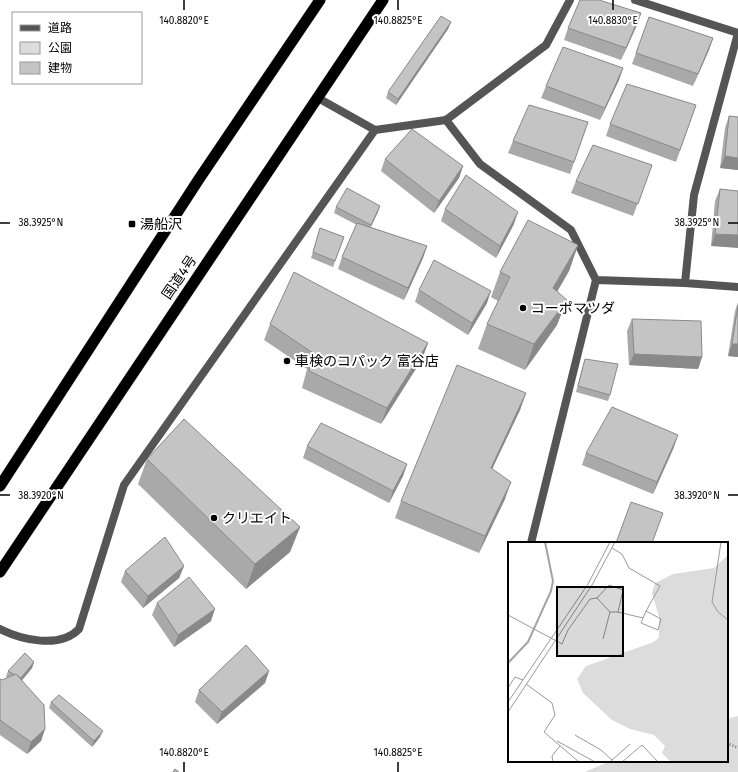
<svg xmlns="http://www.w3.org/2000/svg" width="738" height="772" viewBox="0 0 738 772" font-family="'Fira Sans','Noto Sans JP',sans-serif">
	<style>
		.green { fill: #dcdcdc }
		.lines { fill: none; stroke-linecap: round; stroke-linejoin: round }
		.trunk-casing { stroke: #dbdbdb; stroke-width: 12 }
		.path { stroke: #777; stroke-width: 2.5; stroke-dasharray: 1 2; stroke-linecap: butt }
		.minor { stroke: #555; stroke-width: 8 }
		.trunk { stroke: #000; stroke-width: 11 }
		.wall { fill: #a9a9a9 }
		.shaded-wall { fill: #898989 }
		.building { fill: #c4c4c4; stroke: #898989 }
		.ticks { fill: none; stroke: #000; stroke-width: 1.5 }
		.poi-dot { fill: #000; stroke: #fff; stroke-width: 1.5 }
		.labels { text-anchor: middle; stroke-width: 4; stroke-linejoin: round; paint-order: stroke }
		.poi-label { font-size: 14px; fill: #000; stroke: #fff; text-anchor: start }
		.street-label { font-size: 14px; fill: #000; stroke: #fff }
		.inset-river { fill: none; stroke: #a3a3a3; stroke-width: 2 }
		.inset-road { fill: none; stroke: #999; stroke-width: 1 }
		.view { fill: #000; fill-opacity: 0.15; stroke: #000; stroke-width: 2 }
		.inset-edge { fill: none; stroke: #000; stroke-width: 2 }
		.ticks-label { font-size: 10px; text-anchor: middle; fill: #000; stroke: #fff; stroke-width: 4; stroke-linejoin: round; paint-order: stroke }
	</style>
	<rect width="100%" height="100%" fill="#fff"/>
	<polygon class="green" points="738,716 738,772 585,772 610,761 727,761 727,719"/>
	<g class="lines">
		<defs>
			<g id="trunk">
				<polyline points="0,486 199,179 320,0"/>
				<polyline points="0,572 383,0"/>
			</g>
		</defs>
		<use href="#trunk" class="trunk-casing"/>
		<g class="path">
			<polyline points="509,639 509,645"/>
			<polyline points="727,743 738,748"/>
		</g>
		<g class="minor">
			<polyline points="635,0 738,33 694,195 685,283 738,287"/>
			<polyline points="318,98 375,130"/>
			<polyline points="446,120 480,164 571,230 596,280 685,283"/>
			<polyline points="531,543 596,280"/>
			<path d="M0,629C22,640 60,649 79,629L124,485L375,130L446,120L546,45L570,0"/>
		</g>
		<use href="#trunk" class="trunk"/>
	</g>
	<g class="wall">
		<polygon points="641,13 637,25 621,60 564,40 568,28"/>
		<polygon points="649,17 713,38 709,50 693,86 632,64"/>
		<polygon points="451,22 448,29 396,105 386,98 388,92"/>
		<polygon points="623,68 619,80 600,120 541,98 546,86"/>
		<polygon points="696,105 676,162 606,136 610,124"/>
		<polygon points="729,116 738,117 738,170 720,168 725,128"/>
		<polygon points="588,122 570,174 508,153 513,141"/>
		<polygon points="385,159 463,166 459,178 434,213 381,171"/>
		<polygon points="652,165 633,216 571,193 576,181"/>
		<polygon points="720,189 738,191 711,246 715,201"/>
		<polygon points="336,207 378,212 370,227 427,246 423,258 404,300 338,269 342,257 357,225 334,213"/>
		<polygon points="445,209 514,224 496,258 441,221"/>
		<polygon points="320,228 344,237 333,267 311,258"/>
		<polygon points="578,245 569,271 557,292 557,325 525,370 478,349 487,324 498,301 491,297 500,272"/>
		<polygon points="419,290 487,303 468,335 415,302"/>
		<polygon points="738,302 738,357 728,356 735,311"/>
		<polygon points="632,319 702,357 698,369 629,365 627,331"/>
		<polygon points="270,324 428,343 422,359 381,424 302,388 307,369 264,340"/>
		<polygon points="585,359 610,395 608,401 576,392 583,365"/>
		<polygon points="526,393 520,410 492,469 505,499 479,553 395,518 401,501"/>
		<polygon points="307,446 407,464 403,476 389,503 303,458"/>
		<polygon points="674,447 653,494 582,465 586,453"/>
		<polygon points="147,459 300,527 290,552 246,589 138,484"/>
		<polygon points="184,566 179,578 143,608 121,582 125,571"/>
		<polygon points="157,603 211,621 174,647 152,615"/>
		<polygon points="34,662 32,668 22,680 45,729 41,741 27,754 0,735 0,679 2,680 7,678 6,677 8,671"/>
		<polygon points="269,671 265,683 217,724 195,702 199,690"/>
		<polygon points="51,702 100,737 92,747 49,708"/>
	</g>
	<g class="shaded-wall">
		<polygon points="641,13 637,25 621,60 626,48"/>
		<polygon points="451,22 448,29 396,105 398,99"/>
		<polygon points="713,38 709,50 693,86"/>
		<polygon points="623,68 619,80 600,120 605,108"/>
		<polygon points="725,156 738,158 738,170 720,168"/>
		<polygon points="463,166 459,178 434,213 439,201"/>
		<polygon points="380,206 378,212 369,231 371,225"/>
		<polygon points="518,212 514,224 496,258 500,246"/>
		<polygon points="715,234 738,235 738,248 711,246"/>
		<polygon points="578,245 569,271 544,314 553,288"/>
		<polygon points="427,246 423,258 404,300 408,288"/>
		<polygon points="491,291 487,303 468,335 472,323"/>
		<polygon points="567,300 557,325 525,370 534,344"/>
		<polygon points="428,343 422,359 381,424 387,408"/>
		<polygon points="732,344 738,344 738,357 728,356"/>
		<polygon points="634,354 702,357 698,369 629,365"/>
		<polygon points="526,393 520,410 485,484 491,468"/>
		<polygon points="678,435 674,447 653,494 657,482"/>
		<polygon points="407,464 403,476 389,503 393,491"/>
		<polygon points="511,482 505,499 479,553 485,536"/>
		<polygon points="300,527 290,552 246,589 255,564"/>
		<polygon points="184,566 179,578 143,608 148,596"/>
		<polygon points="215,609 211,621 174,647 178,635"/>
		<polygon points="34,662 32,668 19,684 21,678"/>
		<polygon points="269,671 265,683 217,724 222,712"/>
		<polygon points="45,729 41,741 27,754 31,742"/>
		<polygon points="103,731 100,737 92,747 94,741"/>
	</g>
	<g class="building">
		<polygon points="580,0 599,0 641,13 626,48 568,28"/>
		<polygon points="441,16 451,22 398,99 388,92"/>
		<polygon points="649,17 713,38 698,74 636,53"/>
		<polygon points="563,47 623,68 605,108 546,86"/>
		<polygon points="627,84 696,105 680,150 610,124"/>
		<polygon points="529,105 588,122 574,162 513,141"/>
		<polygon points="729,116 738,117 738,158 725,156"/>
		<polygon points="412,129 463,166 439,201 385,159"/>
		<polygon points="593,145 652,165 638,204 576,181"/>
		<polygon points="466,175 518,212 500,246 445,209"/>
		<polygon points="347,188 380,206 371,225 336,207"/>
		<polygon points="720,189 738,191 738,235 715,234"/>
		<polygon points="528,220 578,245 553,288 567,300 534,344 487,324 510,277 500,272"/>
		<polygon points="357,223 427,246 408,288 342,257"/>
		<polygon points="320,228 344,237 335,261 313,252"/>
		<polygon points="434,260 491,291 472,323 419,290"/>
		<polygon points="294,272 428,343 387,408 309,371 313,353 270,324"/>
		<polygon points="738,305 738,344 732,344"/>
		<polygon points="632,319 701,321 702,357 634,354"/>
		<polygon points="585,359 618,364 610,395 578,386"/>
		<polygon points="457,365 526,393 491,468 511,482 485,536 401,501"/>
		<polygon points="612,407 678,435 657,482 586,453"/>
		<polygon points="184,419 300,527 255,564 147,459"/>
		<polygon points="321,423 407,464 393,491 307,446"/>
		<polygon points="631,502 663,513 652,543 616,543"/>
		<polygon points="165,537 184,566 148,596 125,571"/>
		<polygon points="189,577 215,609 178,635 157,603"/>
		<polygon points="246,645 269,671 222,712 199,690"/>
		<polygon points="25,653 34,662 21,678 18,676 16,674 15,675 8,671"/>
		<polygon points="16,674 44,705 45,729 31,742 0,720 0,679 2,680"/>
		<polygon points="59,695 103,731 94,741 51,702"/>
		<polygon points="175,769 179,772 173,772"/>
	</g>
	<path class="ticks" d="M184,0V10M398,0V10M613,0V10M0,223H10M728,223H738M0,495H10M728,495H738M184,762V772M398,762V772"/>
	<g class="poi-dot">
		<rect x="128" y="220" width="8" height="8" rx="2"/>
		<circle cx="523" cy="308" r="4"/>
		<circle cx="287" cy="361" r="4"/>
		<circle cx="214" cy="518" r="4"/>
	</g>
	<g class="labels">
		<g class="poi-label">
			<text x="140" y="229">湯船沢</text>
			<text x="531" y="313">コーポマツダ</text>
			<text x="295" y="366">車検のコパック 富谷店</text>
			<text x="222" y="523">クリエイト</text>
		</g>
		<g class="street-label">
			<text transform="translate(179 277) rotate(-56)" y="5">国道4号</text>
		</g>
	</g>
	<g transform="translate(508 542)">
		<rect width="220" height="220" fill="#fff"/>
		<path d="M220,13V220H163L154,211L157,204L146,193L122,187L104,178L75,151L69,137L78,124L146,100L151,95V75L144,51L147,41L165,32L206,26Z" fill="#dcdcdc"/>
		<path class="inset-river" d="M0,121L20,100L43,49L45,39L37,0"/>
		<path class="inset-road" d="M213,0L204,60L210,70L220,78M104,6L114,12L121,26L152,44L138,69M89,56L102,70H110M138,69L153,77L150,88L133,81ZM0,73L54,102L60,88L82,57L89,56L101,43L115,48L110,70L135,76M95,97L102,70M18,142L44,161L47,173L36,190L71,220M0,146L7,135L15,138M0,160L80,42L102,0M0,170L84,43L107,0M67,193L93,208L104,218M49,199L87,220M103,219L122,202M45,220L44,214L52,204M114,220L134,203L150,220"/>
		<path class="view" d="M49,45H115V114H49Z"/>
		<rect width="220" height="220" class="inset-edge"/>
	</g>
	<g class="ticks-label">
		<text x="184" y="24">140.8820°E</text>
		<text x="398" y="24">140.8825°E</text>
		<text x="613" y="24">140.8830°E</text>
		<text x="41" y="226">38.3925°N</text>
		<text x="697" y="226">38.3925°N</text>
		<text x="41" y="499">38.3920°N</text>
		<text x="697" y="499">38.3920°N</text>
		<text x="184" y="756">140.8820°E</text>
		<text x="398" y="756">140.8825°E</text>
	</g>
	<rect x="12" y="12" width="130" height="72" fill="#ffffff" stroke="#999999"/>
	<rect x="20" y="25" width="20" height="6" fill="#555555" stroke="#999999"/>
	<text x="48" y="32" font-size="12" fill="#000000">道路</text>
	<rect x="20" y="42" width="20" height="12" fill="#dcdcdc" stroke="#999999"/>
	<text x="48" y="52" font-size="12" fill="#000000">公園</text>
	<rect x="20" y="62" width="20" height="12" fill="#c4c4c4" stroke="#999999"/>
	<text x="48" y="72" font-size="12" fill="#000000">建物</text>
</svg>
